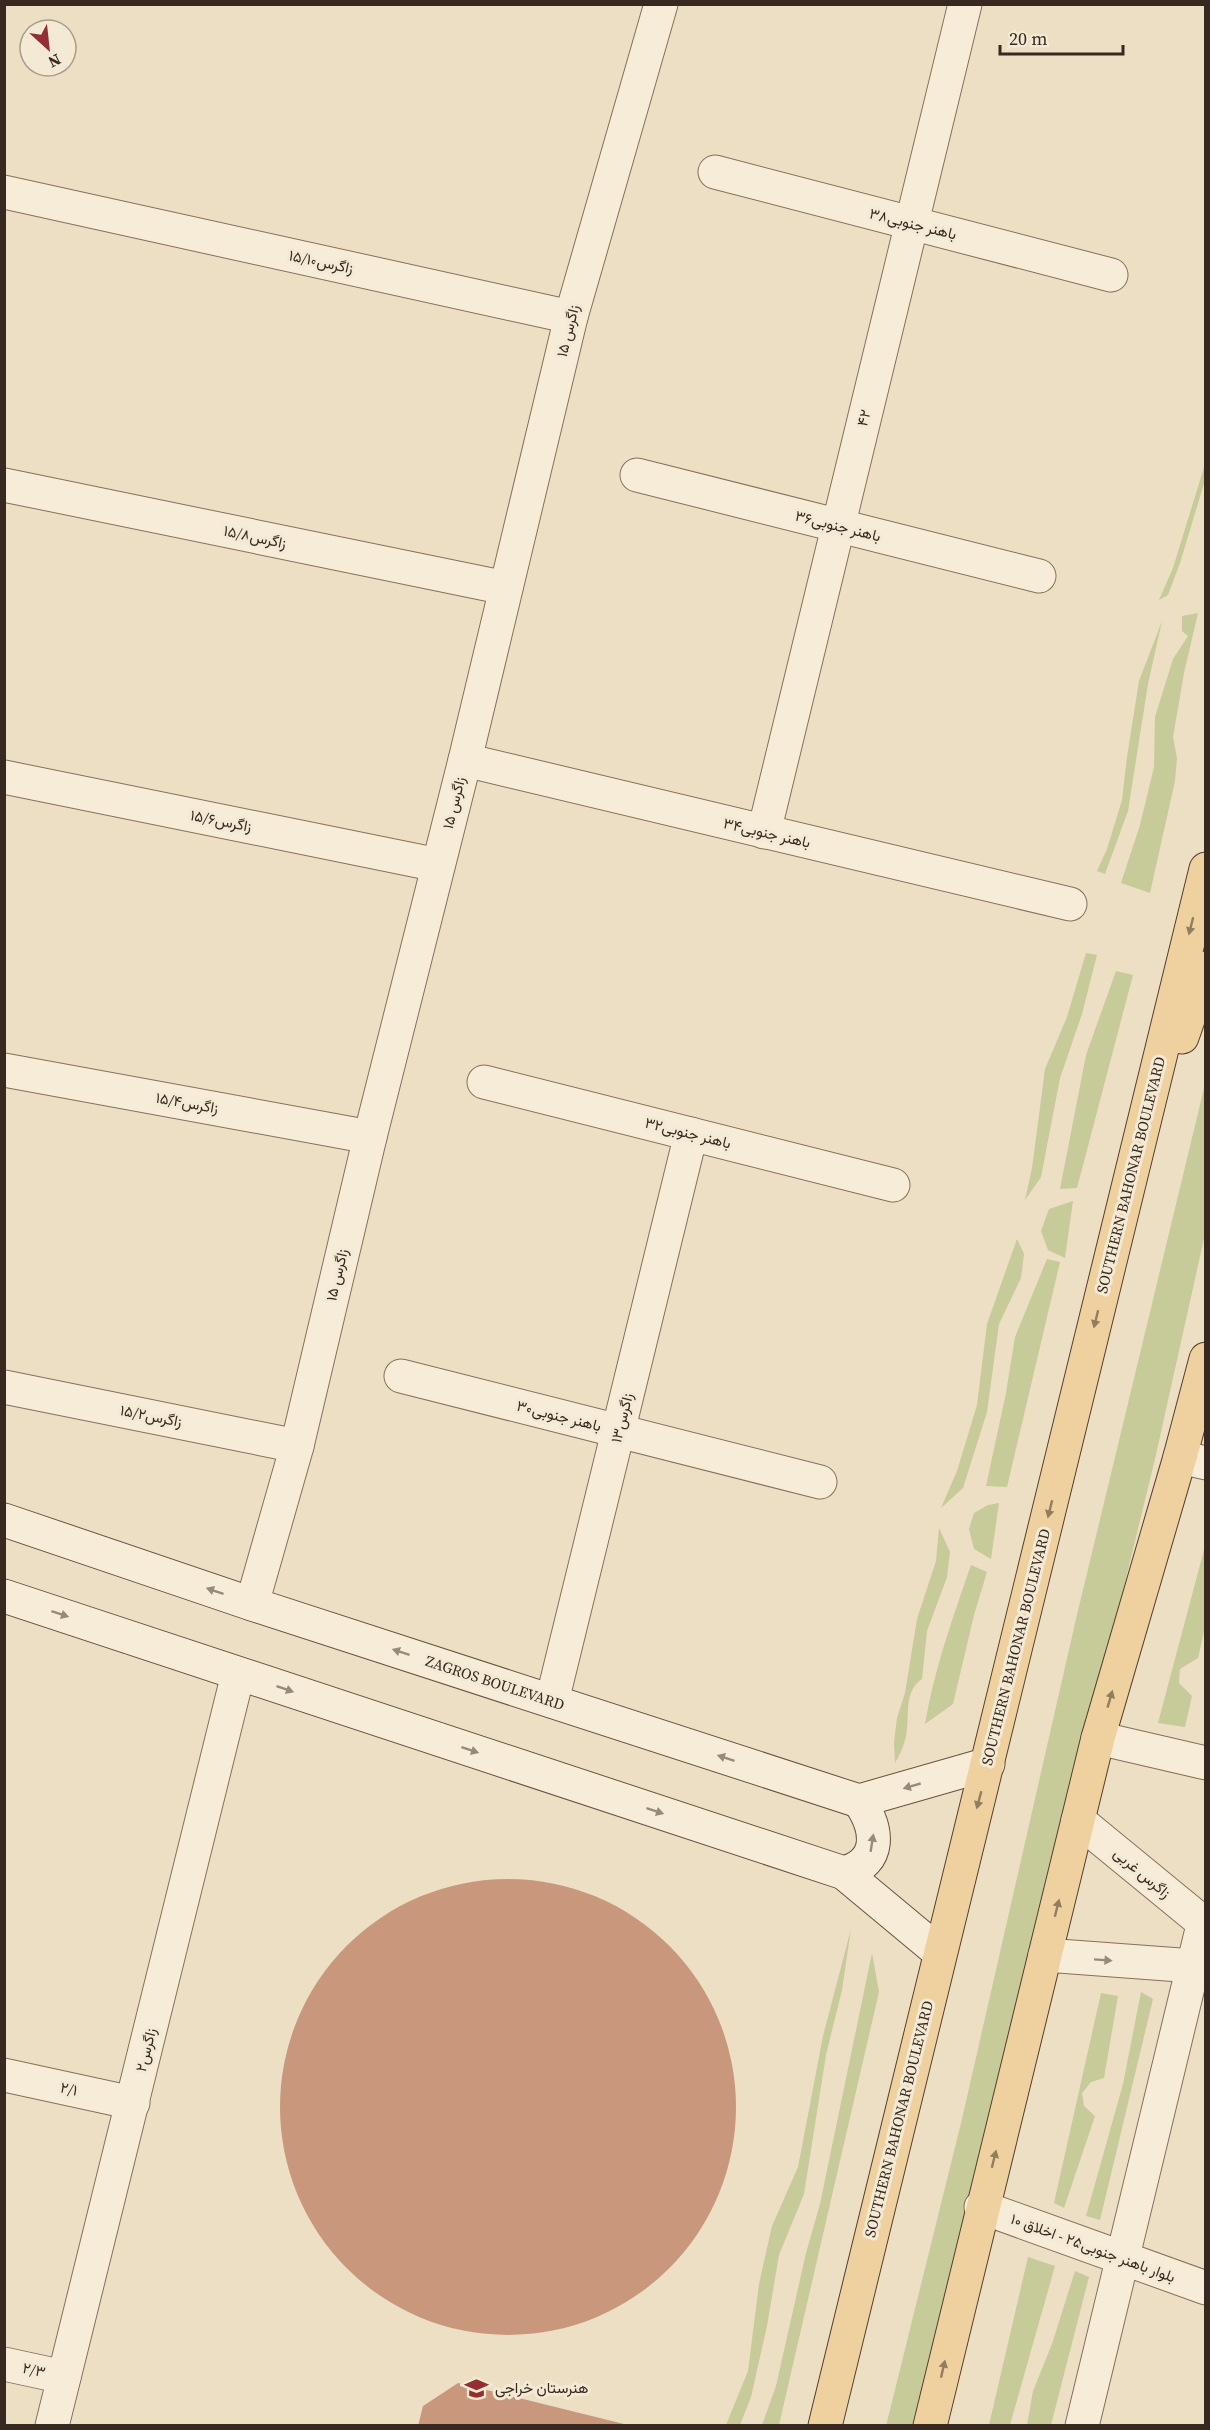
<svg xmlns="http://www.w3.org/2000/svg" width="1210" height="2430" viewBox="0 0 1210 2430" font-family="'Source Serif 4',Vazirmatn,serif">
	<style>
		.green { fill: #c7ca99 }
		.building { fill: #c9987c }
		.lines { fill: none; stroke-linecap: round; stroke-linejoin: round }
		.minor-casing { stroke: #86705b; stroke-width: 35 }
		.tertiary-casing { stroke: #86705b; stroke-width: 35 }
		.secondary-casing { stroke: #68523f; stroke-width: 35 }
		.primary-casing { stroke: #543f2f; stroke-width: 35 }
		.minor { stroke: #f7ecd7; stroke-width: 33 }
		.tertiary { stroke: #f7ecd7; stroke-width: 33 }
		.secondary { stroke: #f7ecd7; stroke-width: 33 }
		.primary { stroke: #eed19e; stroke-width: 33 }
		.oneway { fill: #927d5e }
		.oneway2 { fill: #978a7b }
		.labels { text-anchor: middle; stroke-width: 6; stroke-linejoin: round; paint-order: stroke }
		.street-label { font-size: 15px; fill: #37291f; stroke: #f4e9d4 }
		.poi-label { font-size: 15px; fill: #37291f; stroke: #f4e9d4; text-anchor: start }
	</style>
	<rect width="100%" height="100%" fill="#ecdfc4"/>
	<g class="green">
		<polygon points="1205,464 1205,480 1180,563 1168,595 1159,600 1173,568"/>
		<polygon points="1198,613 1184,673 1173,737 1177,758 1175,781 1150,893 1121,883 1140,825 1154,767 1155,717 1173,659 1188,636 1182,631 1182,616"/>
		<polygon points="1162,621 1148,684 1128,811 1105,874 1097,871 1107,849 1122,800 1127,757 1139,681"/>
		<polygon points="1086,953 1097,955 1082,1014 1060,1078 1041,1177 1025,1200 1032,1168 1045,1069 1067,1017"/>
		<polygon points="1116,971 1133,975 1077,1188 1060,1189 1086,1055"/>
		<polygon points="1205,1084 1205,1234 1155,1459 920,2425 886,2426 962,2119 1076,1619"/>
		<polygon points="1073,1201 1065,1258 1048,1250 1041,1231 1049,1209"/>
		<polygon points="1017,1239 1024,1254 1021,1278 999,1324 987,1412 963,1488 941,1508 957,1471 977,1405 987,1324"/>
		<polygon points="1047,1259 1060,1262 1007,1487 986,1486 1006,1393 1015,1337"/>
		<polygon points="999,1503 991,1559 974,1549 969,1529 974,1513 988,1505"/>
		<path d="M939,1528L950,1552L947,1577L927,1631L922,1679C903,1692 910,1716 906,1736C904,1746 900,1754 895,1763L894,1742L897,1718L905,1693L917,1619L936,1561Z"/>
		<polygon points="1205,1546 1205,1627 1198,1658 1180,1669 1179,1683 1192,1696 1185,1727 1158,1723"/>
		<path d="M971,1565L987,1572L974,1615L953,1704L925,1724C934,1670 953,1617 971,1565Z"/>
		<polygon points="851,1929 842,1990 826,2055 804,2194 779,2255 767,2326 751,2397 740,2425 726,2425 748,2371 759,2284 772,2226 798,2167 823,2036"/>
		<polygon points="872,1953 879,1992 779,2425 762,2425 776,2386 806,2253 820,2204"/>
		<polygon points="1141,1992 1153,1999 1100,2220 1086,2216 1123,2084"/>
		<polygon points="1101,1993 1118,1996 1104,2078 1091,2082 1082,2093 1084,2106 1095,2116 1064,2208 1054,2203"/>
		<polygon points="1028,2257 1055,2266 1010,2425 989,2425"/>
		<polygon points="1075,2271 1089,2277 1051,2425 1027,2425 1033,2391 1052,2344"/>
	</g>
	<g class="building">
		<circle cx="508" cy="2107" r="228"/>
		<polygon points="458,2383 628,2425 628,2426 418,2426 423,2406"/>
	</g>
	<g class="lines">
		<defs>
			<g id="minor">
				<polyline points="715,172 1111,275"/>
				<polyline points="4,192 571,317"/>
				<polyline points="637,475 1039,576"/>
				<polyline points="4,485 506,588"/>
				<polyline points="465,760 1070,904"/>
				<polyline points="4,777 438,865"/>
				<polyline points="764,832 965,4"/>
				<polyline points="4,1070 370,1137"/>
				<polyline points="484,1082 893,1185"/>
				<polyline points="401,1376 820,1482"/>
				<polyline points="4,1387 297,1446"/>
				<polyline points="1180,1457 1206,1463"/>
				<polyline points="252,1604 297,1446 370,1137 465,760 571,317 661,4"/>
				<polyline points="552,1701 691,1134"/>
				<polyline points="1098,1738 1206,1763"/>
				<polyline points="4,2075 133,2103"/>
				<polyline points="981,2207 1206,2288"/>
				<polyline points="4,2364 64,2377"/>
				<polyline points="1082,2426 1203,1925"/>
			</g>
			<g id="tertiary">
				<polyline points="1078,1820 1206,1925"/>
				<polyline points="1045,1955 1194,1966 1206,1970"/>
				<polyline points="52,2426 238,1674"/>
			</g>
			<g id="secondary">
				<polyline points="4,1520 252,1604 859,1801 988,1764"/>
				<polyline points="4,1596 844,1873 939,1952"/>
				<path d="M844,1873C883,1862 878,1828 859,1801"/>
			</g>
			<g id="primary">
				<polyline points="1182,1037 1206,968"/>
				<polyline points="825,2426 1206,869"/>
				<polyline points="930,2426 1098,1738 1180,1457 1206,1359"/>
			</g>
		</defs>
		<use href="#minor" class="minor-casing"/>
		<use href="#tertiary" class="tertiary-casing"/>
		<use href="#secondary" class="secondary-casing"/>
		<use href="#primary" class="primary-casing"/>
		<use href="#minor" class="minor"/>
		<use href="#tertiary" class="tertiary"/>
		<use href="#secondary" class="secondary"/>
		<use href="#primary" class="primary"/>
	</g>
	<defs><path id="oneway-solid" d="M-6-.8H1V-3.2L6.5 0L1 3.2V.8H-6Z" transform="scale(1.5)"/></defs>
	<g class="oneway">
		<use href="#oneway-solid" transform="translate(1191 926) rotate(104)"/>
		<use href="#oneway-solid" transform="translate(1096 1319) rotate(104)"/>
		<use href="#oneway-solid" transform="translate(1050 1509) rotate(104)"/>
		<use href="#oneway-solid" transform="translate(1110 1699) rotate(-74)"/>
		<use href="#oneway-solid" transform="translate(979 1800) rotate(105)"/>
		<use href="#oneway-solid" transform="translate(1057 1908) rotate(-76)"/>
		<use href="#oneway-solid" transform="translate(994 2159) rotate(-76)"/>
		<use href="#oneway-solid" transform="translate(943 2369) rotate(-77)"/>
	</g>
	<g class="oneway2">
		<use href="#oneway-solid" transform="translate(215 1591) rotate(-161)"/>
		<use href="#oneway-solid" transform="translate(60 1614) rotate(18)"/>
		<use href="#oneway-solid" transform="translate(401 1652) rotate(-162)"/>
		<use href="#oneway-solid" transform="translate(285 1689) rotate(19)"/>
		<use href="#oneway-solid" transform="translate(470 1750) rotate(18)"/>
		<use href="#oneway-solid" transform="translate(726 1758) rotate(-162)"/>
		<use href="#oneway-solid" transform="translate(912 1786) rotate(164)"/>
		<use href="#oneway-solid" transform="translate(655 1811) rotate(18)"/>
		<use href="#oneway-solid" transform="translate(872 1843) rotate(-81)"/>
		<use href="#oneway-solid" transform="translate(1103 1960) rotate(4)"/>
	</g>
	<defs>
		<symbol id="school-bare" viewBox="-9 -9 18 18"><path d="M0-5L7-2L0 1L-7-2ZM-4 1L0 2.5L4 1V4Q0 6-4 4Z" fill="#932e33" stroke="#f4e9d4" stroke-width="2.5" paint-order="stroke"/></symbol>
	</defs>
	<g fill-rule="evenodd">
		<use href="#school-bare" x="460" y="2372" width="33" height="33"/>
	</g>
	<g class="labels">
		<g class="street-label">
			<text transform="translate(913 224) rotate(14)" y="5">باهنر جنوبی۳۸</text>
			<text transform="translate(321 262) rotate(12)" y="5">زاگرس۱۵/۱۰</text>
			<text transform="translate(568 331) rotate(-76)" y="5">زاگرس ۱۵</text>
			<text transform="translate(864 418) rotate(-76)" y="5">۴۲</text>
			<text transform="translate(838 526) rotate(14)" y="5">باهنر جنوبی۳۶</text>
			<text transform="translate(255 537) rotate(12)" y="5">زاگرس۱۵/۸</text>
			<text transform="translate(454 803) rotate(-76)" y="5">زاگرس ۱۵</text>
			<text transform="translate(221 821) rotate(11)" y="5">زاگرس۱۵/۶</text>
			<text transform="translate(767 833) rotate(13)" y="5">باهنر جنوبی۳۴</text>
			<text transform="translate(187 1103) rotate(10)" y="5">زاگرس۱۵/۴</text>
			<text transform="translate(688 1133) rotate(14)" y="5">باهنر جنوبی۳۲</text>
			<text transform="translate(1131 1175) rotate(-76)" y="5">SOUTHERN BAHONAR BOULEVARD</text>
			<text transform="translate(337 1275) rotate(-77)" y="5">زاگرس ۱۵</text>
			<text transform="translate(151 1416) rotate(11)" y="5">زاگرس۱۵/۲</text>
			<text transform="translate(559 1416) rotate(14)" y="5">باهنر جنوبی۳۰</text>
			<text transform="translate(622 1418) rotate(-76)" y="5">زاگرس۱۳</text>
			<text transform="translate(1016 1647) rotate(-76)" y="5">SOUTHERN BAHONAR BOULEVARD</text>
			<text transform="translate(495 1683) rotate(18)" y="5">ZAGROS BOULEVARD</text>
			<text transform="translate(1142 1873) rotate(40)" y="5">زاگرس غربی</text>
			<text transform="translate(146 2050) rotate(-76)" y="5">زاگرس۲</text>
			<text transform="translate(69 2089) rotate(12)" y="5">۲/۱</text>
			<text transform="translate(899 2119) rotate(-76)" y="5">SOUTHERN BAHONAR BOULEVARD</text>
			<text transform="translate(1093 2248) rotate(20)" y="5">بلوار باهنر جنوبی۲۵ - اخلاق ۱۰</text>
			<text transform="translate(34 2370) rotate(12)" y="5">۲/۳</text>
		</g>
		<g class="poi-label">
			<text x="495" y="2393">هنرستان خراجی</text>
		</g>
	</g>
	<rect width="1210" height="2430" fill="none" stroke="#37291f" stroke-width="12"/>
	<g transform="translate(48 48) rotate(153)"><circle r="28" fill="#f4e9d4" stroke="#a89c8c" stroke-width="1.5"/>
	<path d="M0-4.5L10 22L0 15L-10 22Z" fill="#932e33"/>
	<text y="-9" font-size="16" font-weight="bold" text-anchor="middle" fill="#37291f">N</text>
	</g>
	<path d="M1000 45v9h123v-9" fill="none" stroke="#37291f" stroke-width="3"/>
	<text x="1009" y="45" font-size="18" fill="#37291f" stroke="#f4e9d4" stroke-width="4.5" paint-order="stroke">20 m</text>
</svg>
